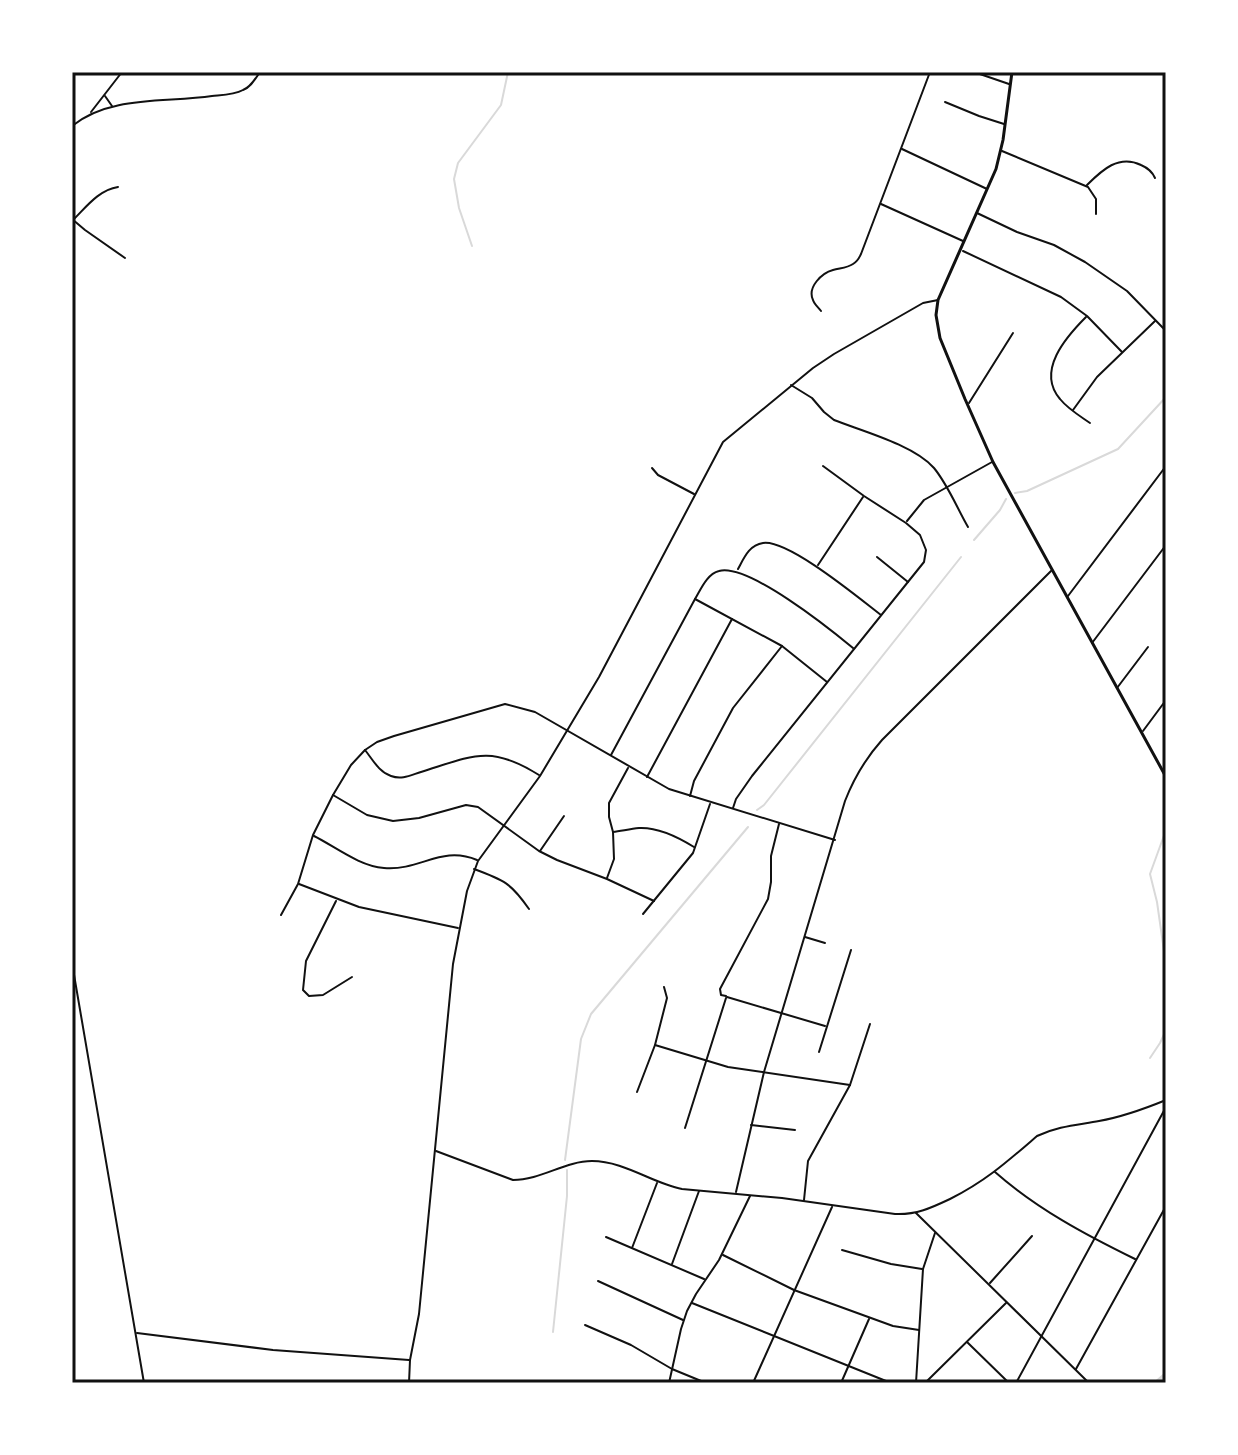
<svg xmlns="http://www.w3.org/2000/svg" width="1238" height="1455" viewBox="0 0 1238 1455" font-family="'Public Sans',sans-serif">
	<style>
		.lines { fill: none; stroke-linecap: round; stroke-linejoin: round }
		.stream { stroke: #d9d9d9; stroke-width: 2 }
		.river { stroke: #d9d9d9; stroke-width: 7 }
		.minor { stroke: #111; stroke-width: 2 }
		.tertiary { stroke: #111; stroke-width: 2 }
		.secondary { stroke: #111; stroke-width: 3 }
		.neatline { fill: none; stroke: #111; stroke-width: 3 }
	</style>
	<rect width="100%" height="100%" fill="#fff"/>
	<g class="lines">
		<g class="stream">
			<polyline points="472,246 459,208 454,179 458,163 501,105 508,72"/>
			<polyline points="1015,493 1027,491 1118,449 1166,397"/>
			<polyline points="974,540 1000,510 1006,499"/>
			<polyline points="757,810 764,805 961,557"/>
			<polyline points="1166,830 1150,874 1157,902 1166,965"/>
			<polyline points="1150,1058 1160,1043 1166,1030"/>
			<polyline points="565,1160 581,1039 591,1014 748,827"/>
			<polyline points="553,1332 567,1196 567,1170"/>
		</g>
		<polyline class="river" points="1158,1383 1166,1376"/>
		<g class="minor">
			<polyline points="974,72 1009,84"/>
			<polyline points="945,102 979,116 1004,124"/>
			<polyline points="902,149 987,189"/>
			<polyline points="1002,151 1088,187 1096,199 1096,214"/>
			<path d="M1087,185C1102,170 1119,154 1141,165C1148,168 1152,171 1155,178"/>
			<polyline points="881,204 963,241"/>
			<polyline points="977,213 1017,232 1054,245 1085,262 1127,291 1166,331"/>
			<polyline points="72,219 85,230 125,258"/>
			<path d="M74,219C87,206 99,190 118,187"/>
			<polyline points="963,251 1061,297 1087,316 1122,352"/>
			<path d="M821,311C819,308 814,304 813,300C807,287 822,273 833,270C840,268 847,268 853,264C858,261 859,258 861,254L930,72"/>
			<path d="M1086,317C1066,337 1036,371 1060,399C1068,409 1080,416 1090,423"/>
			<path d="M791,385L812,398L824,412L834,420C862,431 914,445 934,468C948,485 957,508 968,527"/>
			<polyline points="969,403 1013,333"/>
			<polyline points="1073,410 1097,377 1155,321"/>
			<polyline points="652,468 658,475 694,494"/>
			<polyline points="907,521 924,500 992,462"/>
			<polyline points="877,557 908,582"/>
			<polyline points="818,565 863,497"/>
			<path d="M738,569C744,558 749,545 763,543C788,539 860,599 881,615"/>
			<polyline points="1068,596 1166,466"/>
			<polyline points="695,599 782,646 827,682"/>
			<polyline points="1092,643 1166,545"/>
			<polyline points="1117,688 1148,647"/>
			<polyline points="1143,731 1166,700"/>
			<path d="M365,750C373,760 379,772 391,776C402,780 411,775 421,772C472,756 490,744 539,775"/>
			<path d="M611,755L695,599C701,589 707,574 719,571C748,563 830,629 853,648"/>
			<polyline points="647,777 732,619"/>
			<polyline points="333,795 367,815 393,821 419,818 466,805 478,807 539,851 557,860 607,879 654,901"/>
			<polyline points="690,796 694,781 733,708 782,646"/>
			<polyline points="733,808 736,799 752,776 924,562 926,550 920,535 906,523 864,496 823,466"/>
			<path d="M613,832C621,831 630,829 639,828C658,827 678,837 694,847"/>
			<path d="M314,836C336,847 359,866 384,868C421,871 441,845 477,860"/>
			<polyline points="540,851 564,816"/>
			<path d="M474,869C504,880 511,883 529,909"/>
			<polyline points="607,878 614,859 613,832 609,817 609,803 628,768"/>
			<polyline points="299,884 359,907 458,928"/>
			<polyline points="336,901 306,961 303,990 309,996 323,995 352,977"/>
			<polyline points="643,914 693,853 710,804"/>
			<polyline points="281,915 298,884 313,835 333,795 351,765 365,750 377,742 394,736 505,704 535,712 669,789 835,840"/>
			<polyline points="805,937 825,943"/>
			<polyline points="726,996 721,995 720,989 768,899 771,882 771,856 779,824"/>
			<polyline points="727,997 825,1026"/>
			<polyline points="655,1045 728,1067 850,1085"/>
			<polyline points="819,1052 851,950"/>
			<polyline points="637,1092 655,1045 667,998 664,987"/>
			<polyline points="751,1125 795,1130"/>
			<polyline points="685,1128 726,998"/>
			<path d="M995,1172C1037,1209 1086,1235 1135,1259"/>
			<polyline points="804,1200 808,1161 850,1085 870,1024"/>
			<polyline points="606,1237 704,1279"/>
			<polyline points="632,1248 657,1183"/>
			<polyline points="842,1250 891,1264 922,1269"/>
			<polyline points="723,1255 794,1290 893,1326 919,1330"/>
			<polyline points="672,1264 699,1191"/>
			<polyline points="598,1281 683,1320"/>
			<polyline points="990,1283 1032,1236"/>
			<polyline points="692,1303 891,1383"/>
			<polyline points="585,1325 631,1345 672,1369 706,1383"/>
			<polyline points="137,1333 273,1350 409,1360"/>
			<polyline points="967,1342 1009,1383"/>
			<polyline points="1076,1369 1166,1206"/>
			<polyline points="753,1383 832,1207"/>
			<polyline points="841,1383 869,1319"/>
			<polyline points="916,1383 923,1269 935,1233"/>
			<polyline points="925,1383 1006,1303"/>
			<polyline points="1016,1383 1166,1107"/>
		</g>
		<g class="tertiary">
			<polyline points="105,96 112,106"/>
			<polyline points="91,112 122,72"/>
			<path d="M72,126C110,95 166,103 212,96C222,95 234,95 243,90C251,87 255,79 260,72"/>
			<polyline points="72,963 144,1383"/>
			<path d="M436,1151L513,1180C541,1180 565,1161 592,1161C624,1161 652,1183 682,1189L782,1198L895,1214C916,1215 931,1208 950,1199C986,1181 1008,1161 1037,1136C1058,1126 1077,1125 1099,1121C1122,1117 1144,1109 1166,1100"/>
			<path d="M736,1192L764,1072L845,801C854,778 865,759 882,740L1051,571"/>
			<polyline points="916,1213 1089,1383"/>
			<polyline points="409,1383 410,1360 419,1314 453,964 467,891 478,861 540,776 599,677 723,442 813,368 834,354 923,303 938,300"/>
			<polyline points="669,1383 681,1329 687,1311 696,1294 719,1260 750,1196"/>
		</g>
		<polyline class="secondary" points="1012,72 1003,140 996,169 938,300 936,315 940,338 965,399 993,462 1166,777"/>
	</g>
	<rect width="1238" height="1455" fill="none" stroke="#ffffff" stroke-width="148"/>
	<rect x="74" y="74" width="1090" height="1307" class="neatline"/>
</svg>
